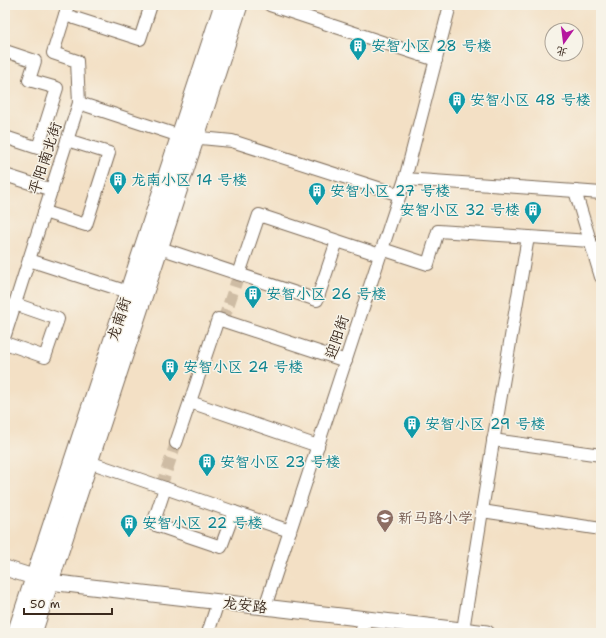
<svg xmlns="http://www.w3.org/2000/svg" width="606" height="638" viewBox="0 0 606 638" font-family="'Shantell Sans','LXGW WenKai TC',sans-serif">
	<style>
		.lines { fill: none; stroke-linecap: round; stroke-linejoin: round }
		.minor-tunnel { stroke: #cebca4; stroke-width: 12; stroke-dasharray: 12 6; stroke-linecap: butt }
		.minor-casing { stroke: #7b6a58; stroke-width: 14 }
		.tertiary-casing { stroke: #7b6a58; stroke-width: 17 }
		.secondary-casing { stroke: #7b6a58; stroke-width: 19 }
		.minor { stroke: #fff; stroke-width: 12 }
		.tertiary { stroke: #fff; stroke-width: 15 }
		.secondary { stroke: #fff; stroke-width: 17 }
		.labels { text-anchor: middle; stroke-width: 3; stroke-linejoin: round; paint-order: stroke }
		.culture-label { font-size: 15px; fill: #0d838f; stroke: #f7f3e8; text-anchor: start }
		.street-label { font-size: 15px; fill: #3b2a1e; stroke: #f7f3e8 }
		.education-label { font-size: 15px; fill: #785e54; stroke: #f7f3e8; text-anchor: start }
	</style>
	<rect width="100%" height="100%" fill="#f7f3e8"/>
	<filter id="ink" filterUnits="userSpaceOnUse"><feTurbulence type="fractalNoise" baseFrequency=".025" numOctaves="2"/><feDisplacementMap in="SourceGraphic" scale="8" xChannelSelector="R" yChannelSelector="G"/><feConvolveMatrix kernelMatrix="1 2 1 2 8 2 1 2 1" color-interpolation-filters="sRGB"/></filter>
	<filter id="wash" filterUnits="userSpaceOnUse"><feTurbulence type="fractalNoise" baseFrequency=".012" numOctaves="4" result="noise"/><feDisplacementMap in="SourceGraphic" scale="16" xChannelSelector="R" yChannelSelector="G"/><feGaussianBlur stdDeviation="0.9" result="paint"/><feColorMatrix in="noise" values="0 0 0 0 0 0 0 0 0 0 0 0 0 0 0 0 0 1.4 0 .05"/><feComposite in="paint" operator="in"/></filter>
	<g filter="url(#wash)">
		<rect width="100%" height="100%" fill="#f3e0c5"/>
	</g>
	<g filter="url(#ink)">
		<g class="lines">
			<g class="minor-tunnel">
				<polyline points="223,321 239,274"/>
				<polyline points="161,487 176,443"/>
			</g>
			<defs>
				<g id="minor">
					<polyline points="270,5 436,60"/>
					<polyline points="65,15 140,39 151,5"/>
					<polyline points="5,51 35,61 29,80 57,88 38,148 5,137"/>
					<polyline points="79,103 180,136 232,141 400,195"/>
					<polyline points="5,175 52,190"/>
					<polyline points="405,179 575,191"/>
					<polyline points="601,193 575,191 601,277"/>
					<polyline points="44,212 86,225 109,153 67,140"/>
					<polyline points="160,248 317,300 337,241"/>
					<polyline points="382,249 428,264 438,231 590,241"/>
					<polyline points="29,260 128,292"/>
					<polyline points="239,274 259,215 380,255"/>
					<polyline points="5,335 79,103 77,61 53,53 68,5"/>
					<polyline points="5,343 45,357 58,319 15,304"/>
					<polyline points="190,402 318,446"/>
					<polyline points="493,440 601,455"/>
					<polyline points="176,443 218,319 346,361"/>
					<polyline points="89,462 165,488 153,524 221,547 234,512 290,531"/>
					<polyline points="165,488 234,512"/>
					<polyline points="482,511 601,529"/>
					<polyline points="265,607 405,179 450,5"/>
					<polyline points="463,630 492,448 528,237"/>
					<polyline points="208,633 218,602"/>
					<polyline points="361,633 365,619"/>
				</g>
				<polyline id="tertiary" points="5,568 49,582 487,633"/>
				<g id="secondary">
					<polyline points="16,633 223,5"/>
					<polyline points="33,633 239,5"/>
				</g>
			</defs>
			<use href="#minor" class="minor-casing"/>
			<use href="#tertiary" class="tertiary-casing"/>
			<use href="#secondary" class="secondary-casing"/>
			<use href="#minor" class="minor"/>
			<use href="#tertiary" class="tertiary"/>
			<use href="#secondary" class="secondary"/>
		</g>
	</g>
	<defs>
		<symbol id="building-pin" viewBox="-11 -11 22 30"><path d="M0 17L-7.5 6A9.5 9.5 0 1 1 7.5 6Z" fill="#0f9aa8" stroke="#f7f3e8"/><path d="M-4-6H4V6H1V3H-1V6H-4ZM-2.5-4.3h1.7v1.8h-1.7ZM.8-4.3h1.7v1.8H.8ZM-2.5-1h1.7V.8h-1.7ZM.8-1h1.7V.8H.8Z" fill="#fff"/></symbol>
		<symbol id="school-pin" viewBox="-11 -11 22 30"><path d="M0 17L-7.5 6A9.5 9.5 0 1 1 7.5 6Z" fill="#8d6e63" stroke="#f7f3e8"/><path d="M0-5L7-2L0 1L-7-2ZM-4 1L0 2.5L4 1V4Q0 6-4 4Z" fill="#fff"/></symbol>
	</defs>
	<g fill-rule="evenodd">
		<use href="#building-pin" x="348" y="36" width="20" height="27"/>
		<use href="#building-pin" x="447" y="90" width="20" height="27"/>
		<use href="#building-pin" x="108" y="170" width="20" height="27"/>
		<use href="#building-pin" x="307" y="181" width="20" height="27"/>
		<use href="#building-pin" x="523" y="200" width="20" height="27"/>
		<use href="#building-pin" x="243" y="284" width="20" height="27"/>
		<use href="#building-pin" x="160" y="357" width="20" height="27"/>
		<use href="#building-pin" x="402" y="414" width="20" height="27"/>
		<use href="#building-pin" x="197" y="452" width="20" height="27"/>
		<use href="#school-pin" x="375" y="508" width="20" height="27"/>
		<use href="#building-pin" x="119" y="513" width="20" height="27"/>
	</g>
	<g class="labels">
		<g class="culture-label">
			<text x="371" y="51">安智小区 28 号楼</text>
			<text x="470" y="105">安智小区 48 号楼</text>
			<text x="131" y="185">龙南小区 14 号楼</text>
			<text x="330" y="196">安智小区 27 号楼</text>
			<text x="520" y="215" text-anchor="end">安智小区 32 号楼</text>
			<text x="266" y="299">安智小区 26 号楼</text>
			<text x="183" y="372">安智小区 24 号楼</text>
			<text x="425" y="429">安智小区 29 号楼</text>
			<text x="220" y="467">安智小区 23 号楼</text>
			<text x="142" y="528">安智小区 22 号楼</text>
		</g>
		<g class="street-label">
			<text transform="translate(45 158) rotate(-72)" y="5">平阳南北街</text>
			<text transform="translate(119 319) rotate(-72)" y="5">龙南街</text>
			<text transform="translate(337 337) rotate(-72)" y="5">迎阳街</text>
			<text transform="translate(245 605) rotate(7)" y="5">龙安路</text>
		</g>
		<g class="education-label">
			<text x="398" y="523">新马路小学</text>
		</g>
	</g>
	<rect width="606" height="638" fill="none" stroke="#f7f3e8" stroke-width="20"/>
	<g transform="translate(564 42) rotate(194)"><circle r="19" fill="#f7f3e8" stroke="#aca397"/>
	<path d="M0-3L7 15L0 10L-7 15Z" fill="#b5179e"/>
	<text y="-6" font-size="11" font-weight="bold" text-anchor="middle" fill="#3b2a1e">北</text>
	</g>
	<path d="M24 608v6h88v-6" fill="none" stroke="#3b2a1e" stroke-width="2"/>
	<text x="30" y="608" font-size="12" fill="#3b2a1e" stroke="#f7f3e8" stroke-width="3" paint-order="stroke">50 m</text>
</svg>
